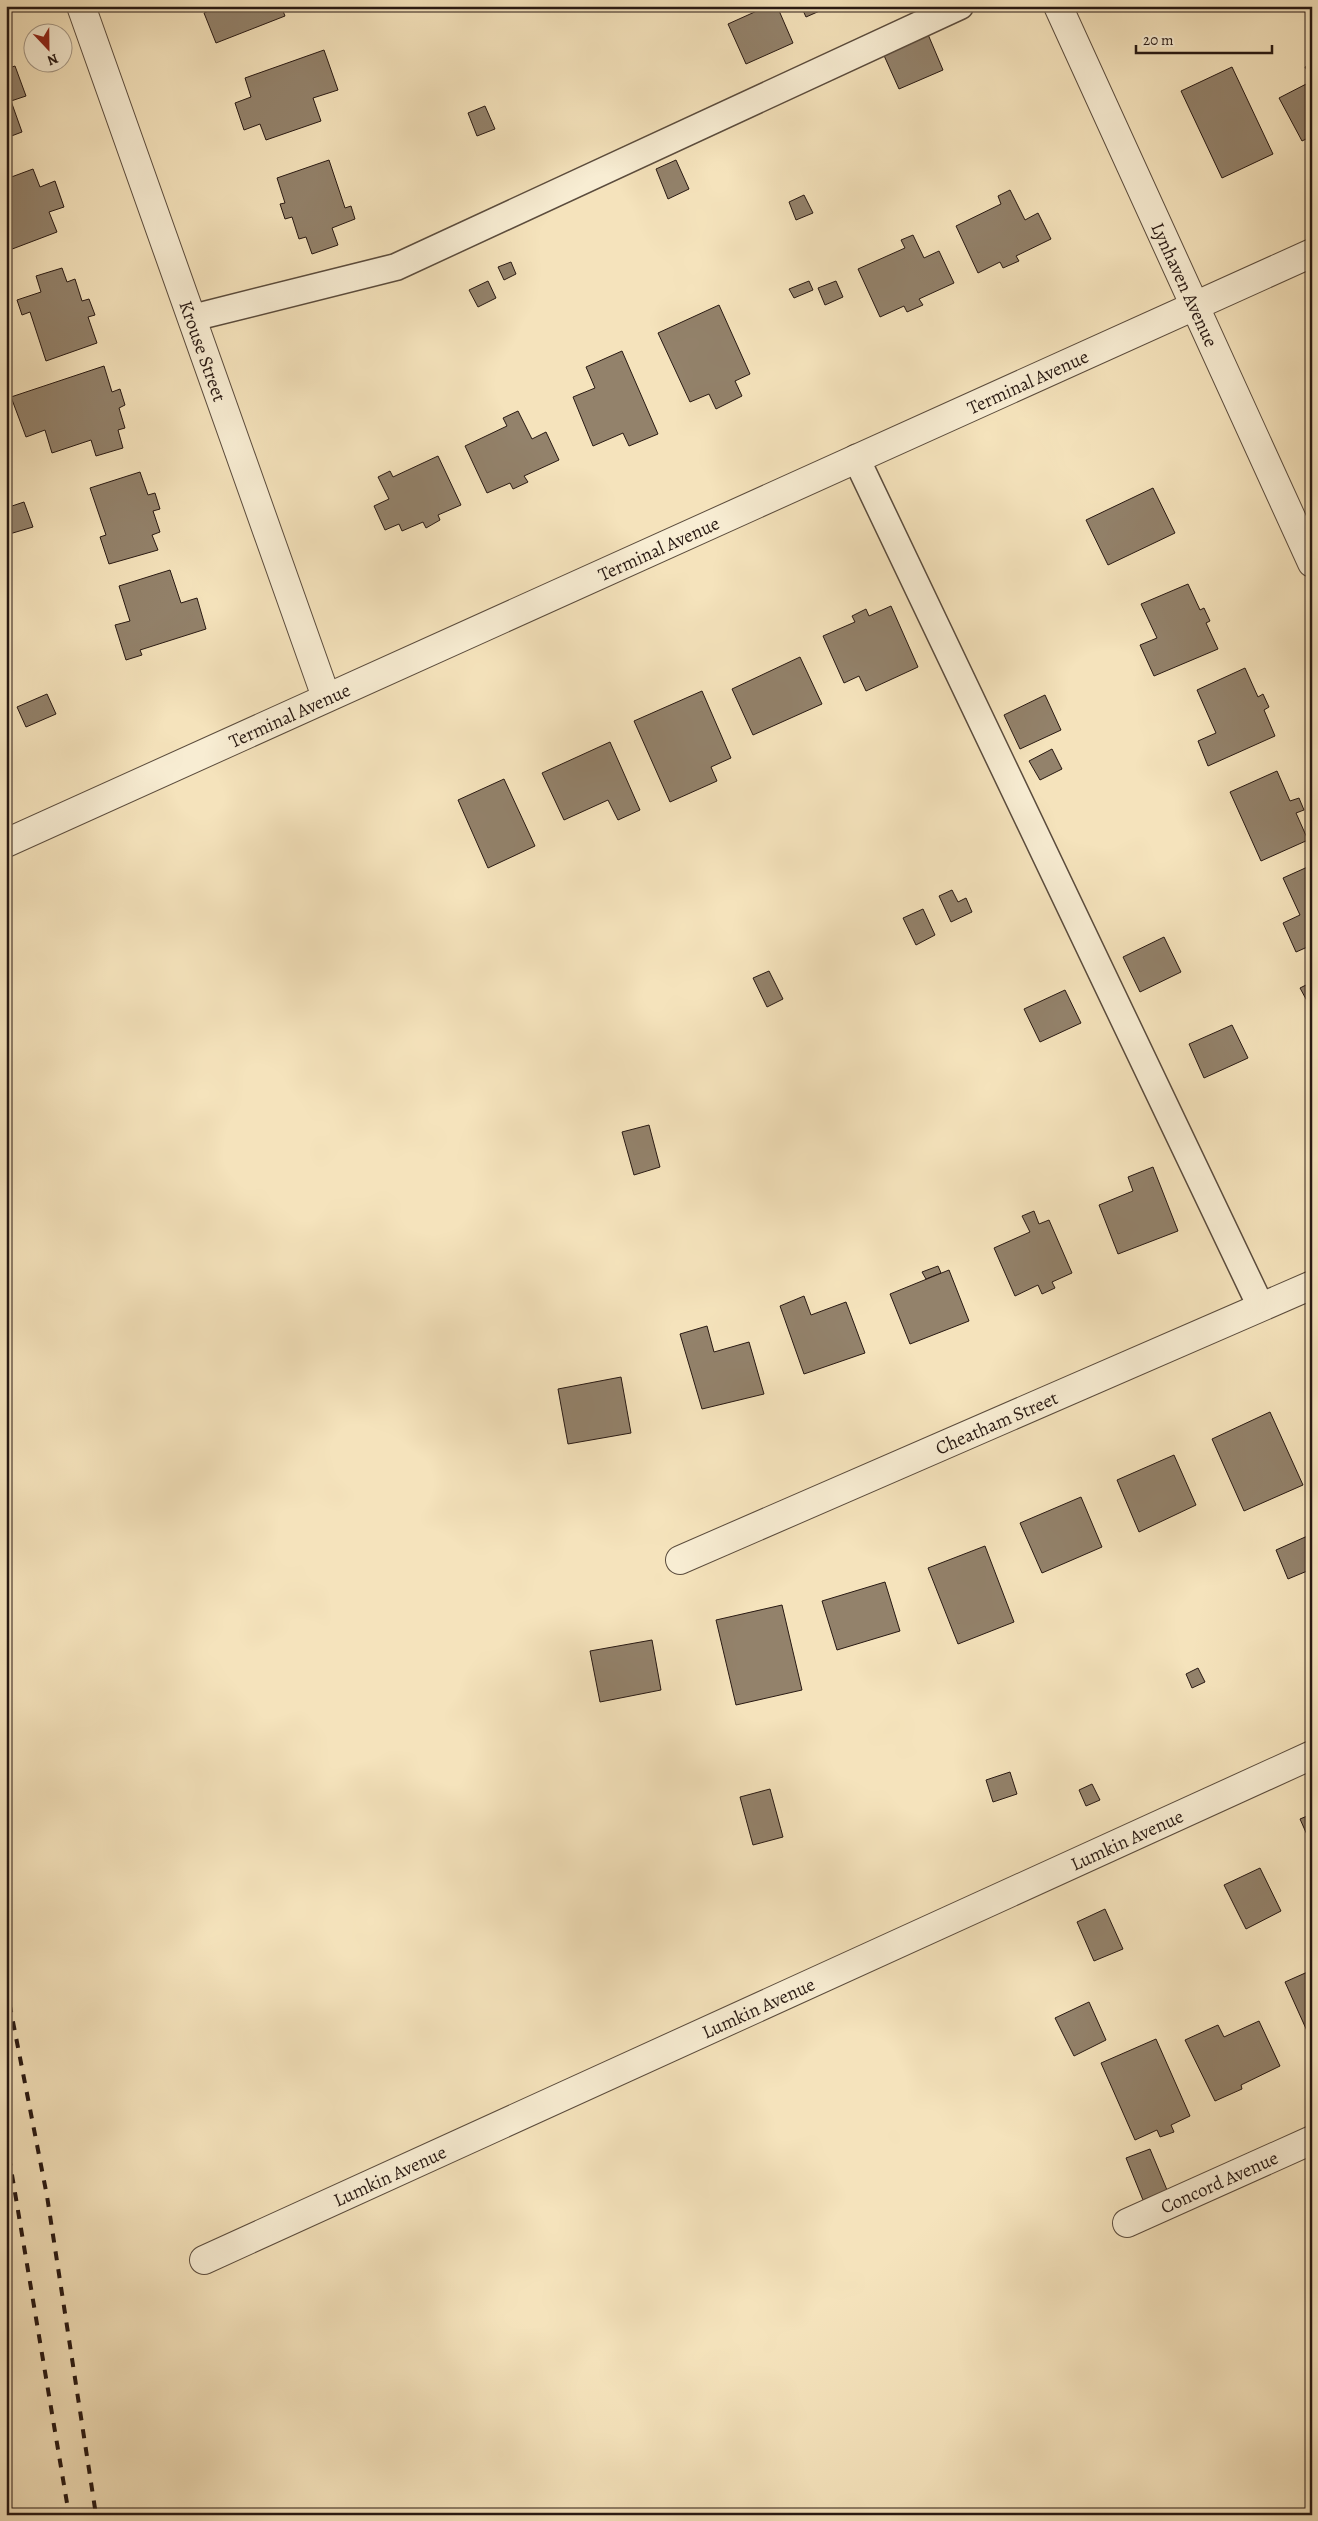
<svg xmlns="http://www.w3.org/2000/svg" width="1318" height="2521" viewBox="0 0 1318 2521" font-family="Alegreya,serif">
	<style>
		.building { fill: #93826b; stroke: #281913 }
		.lines { fill: none; stroke-linecap: round; stroke-linejoin: round }
		.service-casing { stroke: #5b4c3d; stroke-width: 29 }
		.minor-casing { stroke: #5b4c3d; stroke-width: 30 }
		.service { stroke: #f8edd3; stroke-width: 26 }
		.minor { stroke: #f8edd3; stroke-width: 28 }
		.rail { stroke: #281913; stroke-width: 4; stroke-dasharray: 9 9; stroke-linecap: butt }
		.labels { text-anchor: middle; stroke-width: 4; stroke-linejoin: round; paint-order: stroke }
		.street-label { font-size: 19px; fill: #281913; stroke: #f8edd3 }
	</style>
	<rect width="100%" height="100%" fill="#f5e3bc"/>
	<filter id="stains"><feTurbulence type="fractalNoise" baseFrequency=".004" numOctaves="4"/><feColorMatrix values="0 0 0 0 .2 0 0 0 0 .09 0 0 0 0 .02 0 0 0 .5 -.17"/></filter>
	<radialGradient id="worn" r=".72"><stop offset=".6" stop-color="#630" stop-opacity="0"/><stop offset="1" stop-color="#630" stop-opacity=".3"/></radialGradient>
	<g class="building">
		<polygon points="281,6 285,16 216,43 204,13 219,6"/>
		<polygon points="768,6 777,6 793,43 746,64 728,24"/>
		<polygon points="801,6 831,6 806,17"/>
		<polygon points="927,32 943,70 899,89 882,51"/>
		<polygon points="324,50 338,90 313,98 321,121 266,140 260,124 244,130 235,103 251,97 245,78"/>
		<polygon points="1312,64 1312,79 1305,67"/>
		<polygon points="15,66 26,96 11,101 22,132 6,138 6,69"/>
		<polygon points="1232,67 1273,154 1222,178 1181,91"/>
		<polygon points="1312,81 1312,136 1302,141 1279,98"/>
		<polygon points="485,106 495,129 477,136 468,113"/>
		<polygon points="329,160 345,208 351,206 355,219 332,228 338,245 312,254 306,237 299,239 292,217 285,219 280,204 285,203 277,178"/>
		<polygon points="676,160 689,189 668,199 656,169"/>
		<polygon points="33,169 40,187 55,181 64,207 49,212 57,232 7,251 6,179"/>
		<polygon points="1010,190 1025,220 1038,213 1051,239 1016,256 1019,261 1003,268 1000,262 978,273 956,226 1001,204 998,196"/>
		<polygon points="804,195 813,213 796,220 789,202"/>
		<polygon points="913,235 924,258 939,251 954,283 919,299 923,305 907,312 904,306 880,317 858,269 905,248 901,240"/>
		<polygon points="511,262 516,274 504,280 498,267"/>
		<polygon points="62,268 67,282 75,279 82,301 89,299 95,315 88,317 97,343 46,361 30,312 22,315 17,300 41,292 36,276"/>
		<polygon points="488,281 496,298 478,307 469,290"/>
		<polygon points="809,281 813,290 794,298 789,289"/>
		<polygon points="836,281 843,297 825,305 818,288"/>
		<polygon points="719,305 750,374 735,381 742,396 716,409 709,394 690,402 658,333"/>
		<polygon points="622,351 658,434 629,446 623,433 593,446 573,397 595,388 586,367"/>
		<polygon points="104,366 112,392 120,389 125,405 119,408 125,428 118,430 123,448 96,456 91,440 52,453 45,430 26,437 11,397"/>
		<polygon points="518,411 532,439 546,432 559,460 524,476 528,482 513,489 510,483 487,493 465,446 507,426 503,418"/>
		<polygon points="438,456 461,505 438,515 440,520 426,528 423,522 402,531 399,524 385,530 374,506 389,499 378,477 390,471 393,477"/>
		<polygon points="140,472 148,495 155,493 160,509 153,511 160,532 152,535 158,550 109,564 100,537 106,535 90,488"/>
		<polygon points="1153,488 1175,533 1108,565 1086,520"/>
		<polygon points="24,502 33,527 6,535 6,508"/>
		<polygon points="170,570 181,603 197,598 206,629 140,650 142,655 126,660 115,625 130,621 119,586"/>
		<polygon points="1188,584 1200,610 1204,608 1210,621 1206,623 1218,649 1154,676 1140,645 1157,638 1141,604"/>
		<polygon points="891,606 918,667 866,691 859,676 844,683 823,636 855,622 852,616 866,609 869,616"/>
		<polygon points="800,657 822,704 753,735 732,689"/>
		<polygon points="1245,668 1258,697 1263,694 1269,707 1264,710 1275,736 1208,766 1198,741 1216,733 1197,690"/>
		<polygon points="702,691 731,758 711,767 717,781 670,802 634,721"/>
		<polygon points="47,694 56,714 26,727 17,707"/>
		<polygon points="1045,695 1061,730 1020,749 1004,715"/>
		<polygon points="610,742 640,810 618,820 608,800 564,820 542,773"/>
		<polygon points="1052,749 1062,769 1040,780 1029,761"/>
		<polygon points="1277,771 1290,801 1299,798 1304,810 1296,813 1308,840 1261,861 1230,792"/>
		<polygon points="504,779 535,846 488,868 458,800"/>
		<polygon points="1312,865 1312,945 1296,952 1283,923 1300,915 1283,878"/>
		<polygon points="952,890 958,902 966,898 972,912 951,922 939,896"/>
		<polygon points="923,909 935,935 916,945 903,918"/>
		<polygon points="1164,937 1181,972 1140,992 1123,957"/>
		<polygon points="769,971 783,999 767,1007 753,978"/>
		<polygon points="1312,982 1312,1010 1300,988"/>
		<polygon points="1065,990 1081,1023 1040,1042 1024,1009"/>
		<polygon points="1232,1025 1248,1058 1204,1078 1189,1044"/>
		<polygon points="649,1125 660,1167 634,1175 622,1132"/>
		<polygon points="1153,1167 1178,1231 1118,1254 1099,1205 1133,1191 1128,1177"/>
		<polygon points="1034,1211 1039,1224 1049,1220 1072,1273 1052,1282 1055,1288 1042,1294 1038,1285 1015,1296 994,1248 1030,1232 1022,1216"/>
		<polygon points="938,1266 941,1273 926,1279 922,1272"/>
		<polygon points="949,1270 969,1321 910,1344 890,1294"/>
		<polygon points="804,1296 811,1315 846,1302 865,1353 804,1374 780,1306"/>
		<polygon points="707,1326 714,1352 749,1342 764,1394 702,1409 680,1334"/>
		<polygon points="621,1377 631,1433 568,1444 558,1389"/>
		<polygon points="1270,1412 1303,1485 1244,1511 1212,1439"/>
		<polygon points="1174,1455 1196,1505 1139,1532 1117,1480"/>
		<polygon points="1081,1497 1102,1547 1042,1573 1020,1523"/>
		<polygon points="1312,1534 1312,1569 1288,1579 1276,1550"/>
		<polygon points="985,1546 1014,1622 958,1644 928,1568"/>
		<polygon points="885,1582 900,1631 837,1650 822,1601"/>
		<polygon points="782,1605 802,1690 736,1705 716,1620"/>
		<polygon points="652,1640 661,1690 600,1702 590,1651"/>
		<polygon points="1198,1668 1205,1682 1192,1688 1186,1674"/>
		<polygon points="1010,1772 1017,1794 993,1802 986,1780"/>
		<polygon points="1092,1784 1100,1800 1086,1806 1079,1790"/>
		<polygon points="770,1789 783,1837 753,1845 740,1797"/>
		<polygon points="1312,1814 1312,1846 1300,1819"/>
		<polygon points="1260,1868 1281,1911 1246,1929 1224,1885"/>
		<polygon points="1105,1909 1123,1949 1094,1961 1077,1922"/>
		<polygon points="1312,1970 1312,2042 1285,1982"/>
		<polygon points="1089,2002 1106,2040 1074,2056 1055,2018"/>
		<polygon points="1259,2021 1280,2066 1241,2085 1242,2089 1215,2101 1185,2040 1218,2025 1224,2037"/>
		<polygon points="1156,2039 1190,2116 1171,2125 1174,2132 1160,2137 1157,2130 1135,2140 1101,2063"/>
		<polygon points="1150,2149 1167,2190 1143,2200 1126,2158"/>
	</g>
	<g class="lines">
		<defs>
			<g id="service">
				<polyline points="192,318 396,267 960,6"/>
				<polyline points="856,458 1261,1307"/>
			</g>
			<g id="minor">
				<path id="s1" d="M81,6L326,697"/>
				<path id="s2" d="M1058,6L1312,563"/>
				<path id="s3" d="M6,843L1312,253"/>
				<path id="s4" d="M680,1560L1312,1285"/>
				<path id="s5" d="M1127,2223L1312,2140"/>
				<path id="s6" d="M204,2260L1312,1755"/>
			</g>
		</defs>
		<use href="#service" class="service-casing"/>
		<use href="#minor" class="minor-casing"/>
		<use href="#service" class="service"/>
		<use href="#minor" class="minor"/>
		<g class="rail">
			<polyline points="6,1986 47,2196 96,2515"/>
			<polyline points="6,2139 69,2515"/>
		</g>
	</g>
	<g class="labels">
		<g class="street-label">
			<text dy="7" stroke="none"><textPath href="#s2" startOffset="306">Lynhaven Avenue</textPath></text>
			<text dy="7" stroke="none"><textPath href="#s1" startOffset="366">Krouse Street</textPath></text>
			<text dy="7" stroke="none"><textPath href="#s3" startOffset="1121">Terminal Avenue</textPath></text>
			<text dy="7" stroke="none"><textPath href="#s3" startOffset="716">Terminal Avenue</textPath></text>
			<text dy="7" stroke="none"><textPath href="#s3" startOffset="311">Terminal Avenue</textPath></text>
			<text dy="7" stroke="none"><textPath href="#s4" startOffset="345">Cheatham Street</textPath></text>
			<text dy="7" stroke="none"><textPath href="#s6" startOffset="1014">Lumkin Avenue</textPath></text>
			<text dy="7" stroke="none"><textPath href="#s6" startOffset="609">Lumkin Avenue</textPath></text>
			<text dy="7" stroke="none"><textPath href="#s6" startOffset="204">Lumkin Avenue</textPath></text>
			<text dy="7" stroke="none"><textPath href="#s5" startOffset="101">Concord Avenue</textPath></text>
		</g>
	</g>
	<rect width="1318" height="2521" fill="none" stroke="#f5e3bc" stroke-width="25"/>
	<rect x="8" y="8" width="1303" height="2506" fill="none" stroke="#281913" stroke-width="2.5"/>
	<rect x="12" y="12" width="1293" height="2496" fill="none" stroke="#281913"/>
	<g transform="translate(48 48) rotate(158)"><circle r="24" fill="#f8edd3" stroke="#a59886"/>
	<path d="M0-4L9 19L0 12L-9 19Z" fill="#8f2418"/>
	<text y="-8" font-size="14" font-weight="bold" text-anchor="middle" fill="#281913">N</text>
	</g>
	<path d="M1136 45v8h136v-8" fill="none" stroke="#281913" stroke-width="2.5"/>
	<text x="1143" y="45" font-size="15" fill="#281913" stroke="#f8edd3" stroke-width="4" paint-order="stroke">20 m</text>
	<rect width="100%" height="100%" filter="url(#stains)"/>
	<rect width="100%" height="100%" fill="url(#worn)"/>
</svg>
